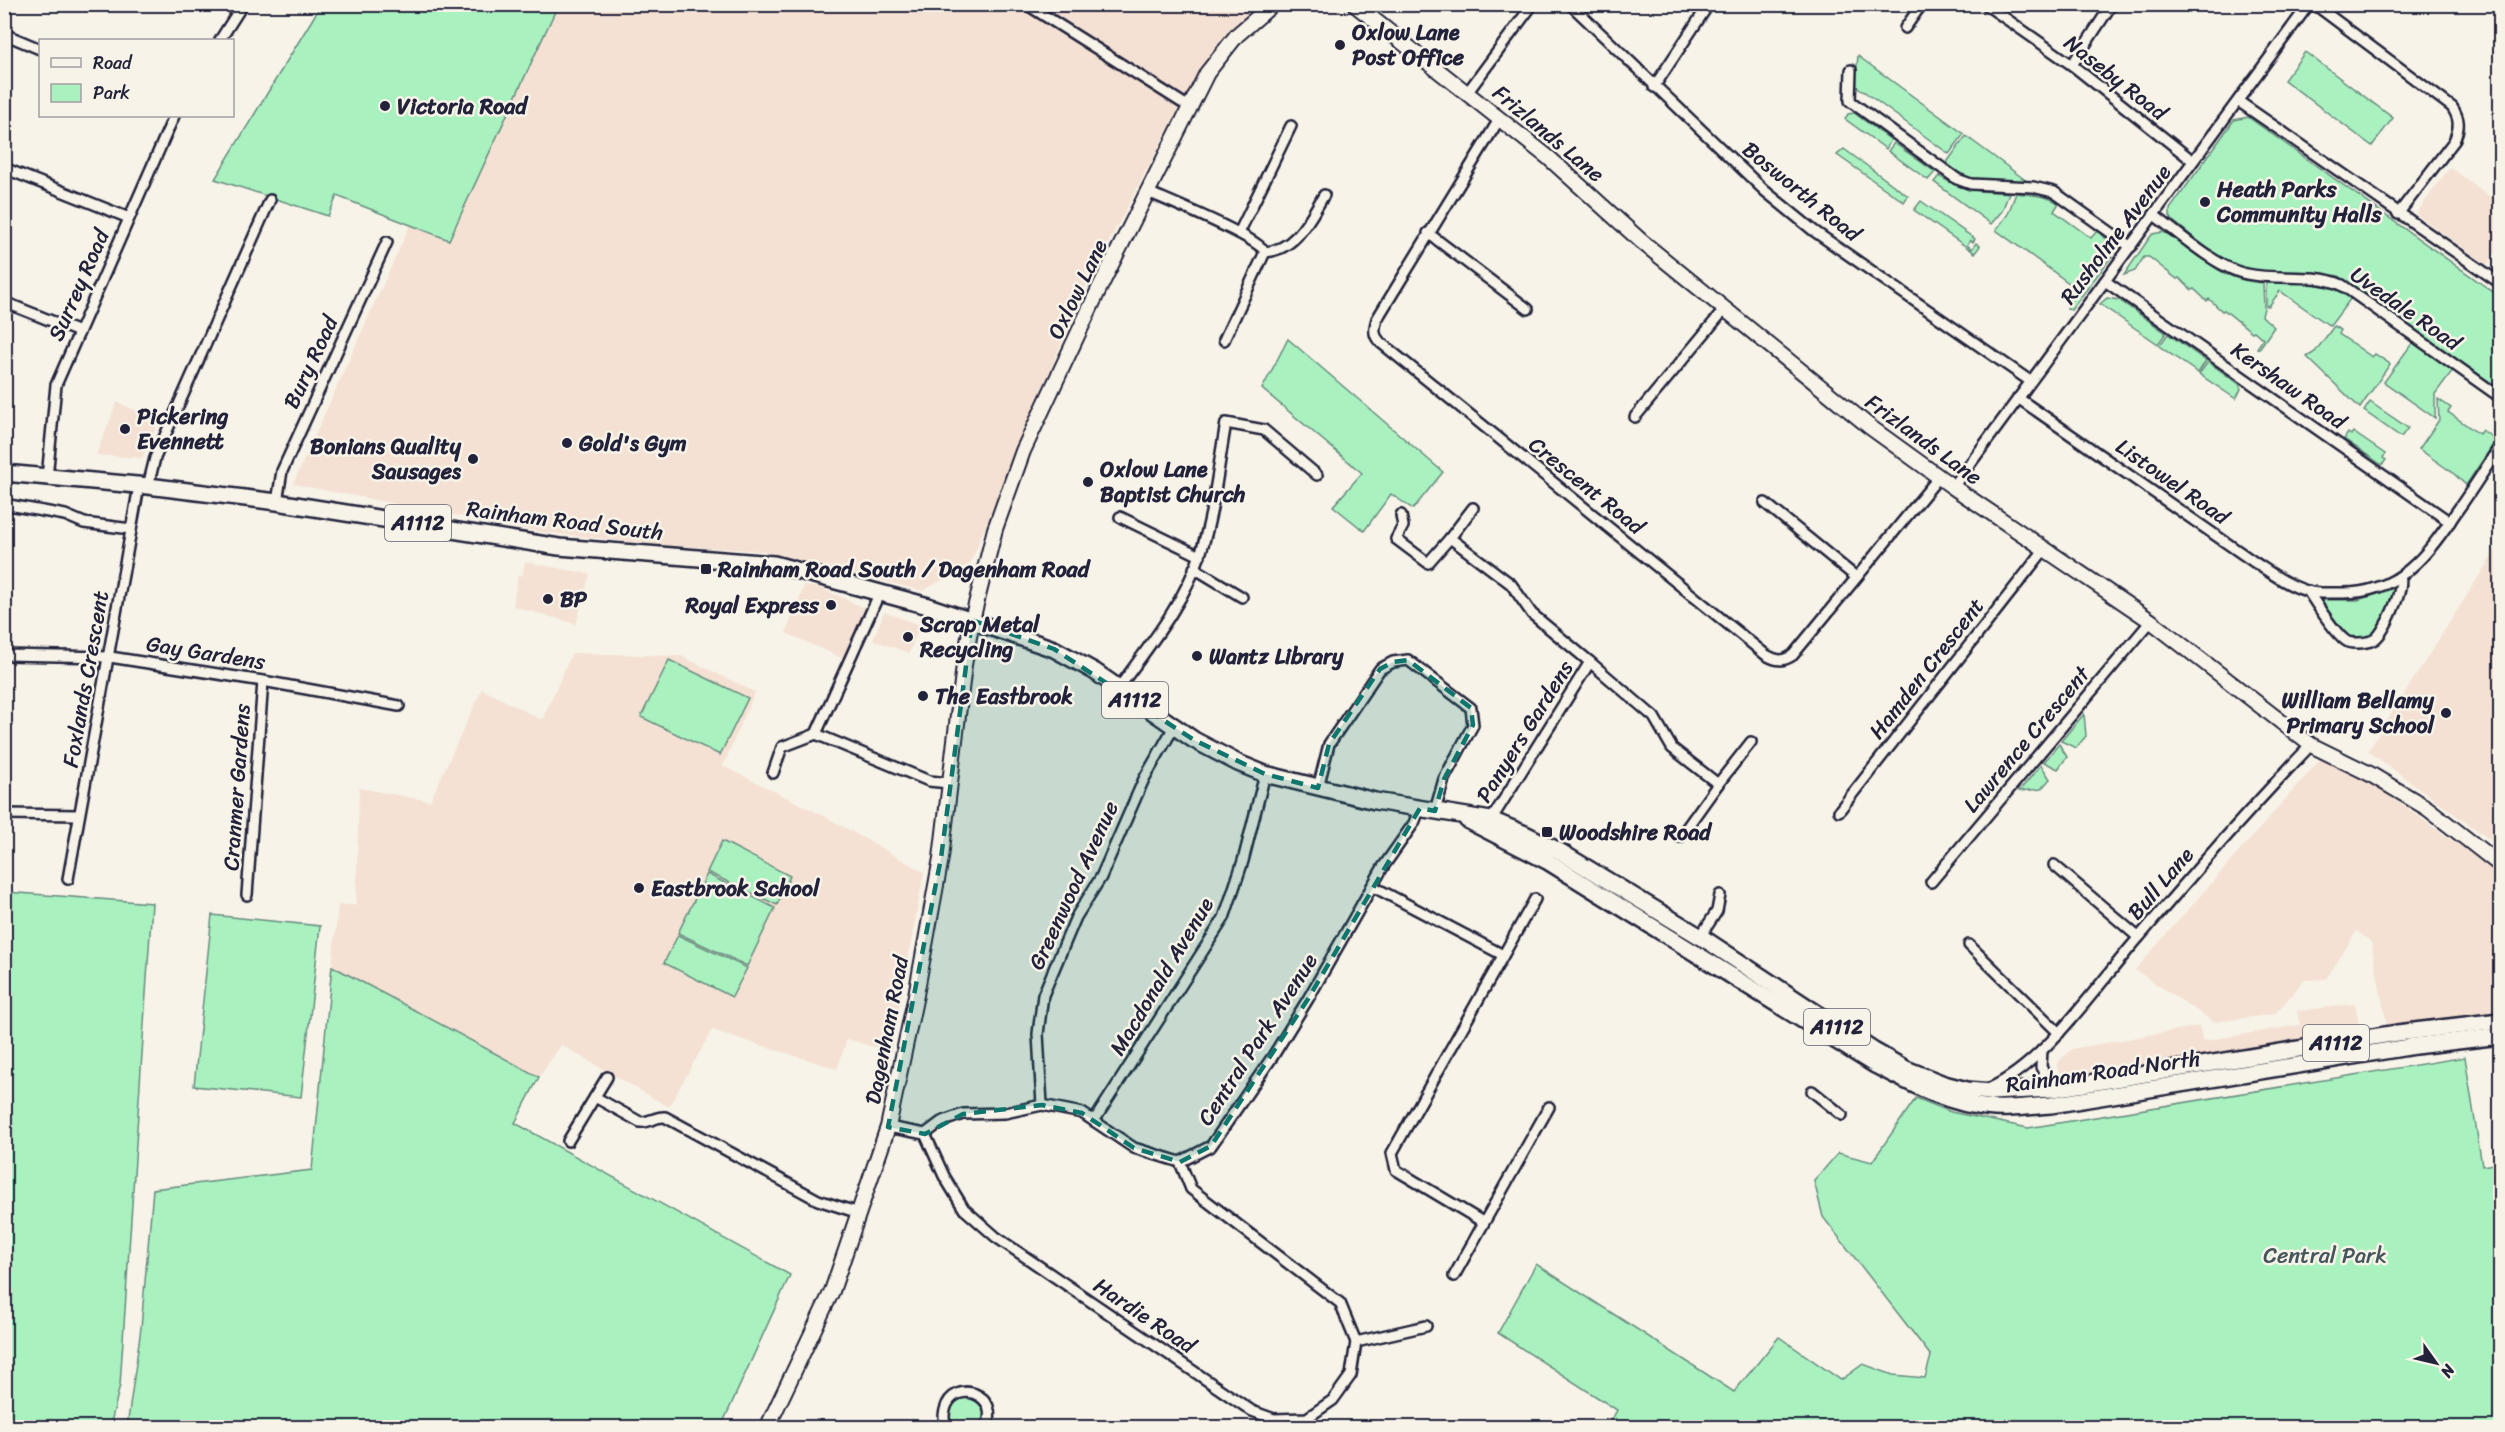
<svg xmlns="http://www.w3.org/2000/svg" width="2505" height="1432" viewBox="0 0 2505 1432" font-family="Sriracha,sans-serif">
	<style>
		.built { fill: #f4e1d3 }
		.green { fill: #a9f2c0; stroke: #668a7e; stroke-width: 1.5 }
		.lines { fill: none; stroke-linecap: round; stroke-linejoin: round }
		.street-casing { stroke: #22223b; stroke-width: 14 }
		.secondary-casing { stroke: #22223b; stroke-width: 18 }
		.primary-casing { stroke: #22223b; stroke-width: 20 }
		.street { stroke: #f7f3e8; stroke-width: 9 }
		.secondary { stroke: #f7f3e8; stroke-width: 14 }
		.primary { stroke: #f7f3e8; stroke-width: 15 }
		.marked { fill: #0f766e; fill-opacity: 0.2; stroke: #0f766e; stroke-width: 4.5; stroke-dasharray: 12 8; stroke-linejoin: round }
		.poi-dot { fill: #22223b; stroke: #f7f3e8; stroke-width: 2 }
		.labels { text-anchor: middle; stroke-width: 5; stroke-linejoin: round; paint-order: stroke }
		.shield { fill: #f7f3e8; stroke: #62616f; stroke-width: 1.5 }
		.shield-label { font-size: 21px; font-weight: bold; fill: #22223b }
		.poi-label { font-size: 22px; font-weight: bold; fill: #22223b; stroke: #f7f3e8; text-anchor: start }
		.street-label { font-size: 22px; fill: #22223b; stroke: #f7f3e8 }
		.park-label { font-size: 22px; fill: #44565c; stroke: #f7f3e8 }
	</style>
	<rect width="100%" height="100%" fill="#f7f3e8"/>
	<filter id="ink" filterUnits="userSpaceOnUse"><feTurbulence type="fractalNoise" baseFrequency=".0167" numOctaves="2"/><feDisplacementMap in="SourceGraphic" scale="12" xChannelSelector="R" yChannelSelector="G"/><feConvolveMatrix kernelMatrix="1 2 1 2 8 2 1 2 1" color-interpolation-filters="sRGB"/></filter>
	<g filter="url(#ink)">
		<g class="built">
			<polygon points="1245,4 1254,14 1184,99 1083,291 970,564 923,591 763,551 662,545 541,532 293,484 410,225 449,239 558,5"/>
			<polygon points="2450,167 2500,204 2500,247 2487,265 2416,214"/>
			<polygon points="117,402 159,421 142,458 96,455"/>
			<polygon points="2500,543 2500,847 2368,751"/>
			<polygon points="525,562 590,574 576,624 513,606 518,575 522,576"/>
			<polygon points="804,586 820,588 874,612 851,662 786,633"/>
			<polygon points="884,612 920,625 909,653 873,640"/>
			<polygon points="572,653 681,656 755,692 723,766 824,816 924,872 891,1052 847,1039 837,1069 712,1030 669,1107 561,1045 539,1077 332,966 338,905 356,905 359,788 430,801 482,689 542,720"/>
			<polygon points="2327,752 2500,874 2500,1014 2389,1035 2371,942 2357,931 2326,979 2304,980 2275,1014 2214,1022 2135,970"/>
			<polygon points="2355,1004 2360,1030 2099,1072 2079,1074 2078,1069 2066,1075 2059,1072 2057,1066 2057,1063 2072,1049 2199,1026 2203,1041 2300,1025 2297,1011"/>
		</g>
		<g class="green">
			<polygon points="321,5 558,5 449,240 337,196 328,216 215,179"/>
			<polygon points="2305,52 2393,118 2372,146 2284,80"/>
			<polygon points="1858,56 1964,134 1949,154 1855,85"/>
			<polygon points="1854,113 1891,140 1886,149 1845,119 1848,114"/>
			<path d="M2248,117L2500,297V389L2339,276C2309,270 2280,276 2251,271C2222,266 2196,238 2173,221L2170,216V209L2234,120Z"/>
			<polygon points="1966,136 2028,182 1969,178 1945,165"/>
			<polygon points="1894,143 1935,172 1928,180 1888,151"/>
			<polygon points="1844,149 1908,196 1904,202 1837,155"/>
			<path d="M1939,176C1963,192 1981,191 2009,193L2002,211L1991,224L1934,182Z"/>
			<path d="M2016,193C2031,195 2045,195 2059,203L2054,211L2091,238L2097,231L2111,243L2112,256L2071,310L2067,308L2077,289L1996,230L2008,214Z"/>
			<polygon points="1921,201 1975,239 1973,242 1970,240 1967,245 1972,249 1976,243 1980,246 1975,253 1914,210"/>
			<path d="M2163,232C2204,251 2211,280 2263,283L2264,308L2262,316L2274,327L2259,349L2257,348L2263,339L2254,331L2252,332L2224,310L2222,311L2209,299L2207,301L2194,289L2192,290L2179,278L2177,279L2149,257H2144L2135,271L2124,275L2150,237L2153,234Z"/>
			<path d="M2266,283C2297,283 2325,280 2351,298L2330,326L2280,291L2269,306H2266Z"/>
			<polygon points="2107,298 2119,300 2166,333 2158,344 2100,304"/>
			<polygon points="2334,326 2341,330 2339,334 2372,357 2375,354 2390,364 2360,408 2307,357 2315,352"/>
			<polygon points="2168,334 2206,361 2198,373 2159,346"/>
			<polygon points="1288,339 1443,472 1413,509 1391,494 1364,531 1333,506 1362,473 1262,389"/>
			<polygon points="2413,342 2453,370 2435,394 2435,418 2384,382"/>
			<polygon points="2208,362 2239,384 2241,389 2236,399 2199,374"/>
			<polygon points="2438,399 2451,408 2448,412 2479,434 2482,430 2496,440 2466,485 2453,473 2419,449 2439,420"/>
			<polygon points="2370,402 2408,428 2401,437 2364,411"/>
			<polygon points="2353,432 2385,454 2383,458 2386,460 2382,465 2344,439 2348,433 2351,435"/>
			<polygon points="2394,588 2395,593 2377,630 2371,636 2354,639 2346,636 2321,604 2322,600 2358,600"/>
			<polygon points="669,660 748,698 720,755 641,717"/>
			<polygon points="2084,714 2086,736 2076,748 2061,741"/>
			<polygon points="2059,744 2067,757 2058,769 2044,762"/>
			<polygon points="2041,765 2050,779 2041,789 2019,791"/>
			<polygon points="722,841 790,876 777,905 707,872"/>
			<polygon points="707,874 775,908 747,966 678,933"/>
			<polygon points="5,892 152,903 120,1385 110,1427 5,1427"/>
			<polygon points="212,915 320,926 301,1097 194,1086"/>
			<polygon points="678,935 747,968 732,997 664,963"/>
			<polygon points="332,966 539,1077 515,1123 790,1275 721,1427 127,1427 141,1328 153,1189 312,1170"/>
			<polygon points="2465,1057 2482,1166 2500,1163 2500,1427 1608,1427 1617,1410 1498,1333 1536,1264 1734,1392 1779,1337 1841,1380 1863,1364 1893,1375 1925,1378 1931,1356 1823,1217 1814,1181 1838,1153 1872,1162 1916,1098 1951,1112 2028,1128"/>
			<polygon points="971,1394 986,1407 984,1427 950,1427 947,1423 951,1400"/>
		</g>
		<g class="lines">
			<defs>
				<g id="street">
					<polyline points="1026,4 1189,107"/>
					<polyline points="1570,4 1765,191 1814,231 2030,381"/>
					<polyline points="1985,4 2072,65 2193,161"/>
					<path d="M2314,4L2452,107C2460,119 2460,127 2454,141L2398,214"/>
					<polyline points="1905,28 1922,4"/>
					<polyline points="4,34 40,49"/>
					<polyline points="220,40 243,4"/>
					<polyline points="2072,65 2112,4"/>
					<polyline points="1851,70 1850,101 1957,179 1971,184 2033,187 2054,192 2131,247"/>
					<polyline points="1654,87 1709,4"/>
					<polyline points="1467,93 1533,4"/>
					<polyline points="2238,101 2500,283"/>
					<path d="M1500,118L1377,319C1374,329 1373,335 1380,342L1766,655C1777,661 1783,662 1793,655L1939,477"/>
					<polyline points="4,168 129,218"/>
					<path d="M1148,192C1168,201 1258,237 1265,252"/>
					<path d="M2154,215C2178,233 2218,269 2247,274C2279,281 2312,272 2342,285L2500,397"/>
					<polyline points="1239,233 1291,126"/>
					<polyline points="1428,233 1528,309"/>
					<path d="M1265,252C1296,250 1310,218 1324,195"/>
					<polyline points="2105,281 2450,522"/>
					<polyline points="4,302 79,332"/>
					<polyline points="1224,340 1265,252"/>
					<path d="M2018,398L2254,562C2271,573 2287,585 2307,591C2316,594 2328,593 2339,593C2398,595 2427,556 2457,511C2472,490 2486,468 2500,446"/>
					<polyline points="1635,417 1724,310"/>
					<polyline points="47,478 56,385 174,116"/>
					<polyline points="148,486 155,458 270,200"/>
					<polyline points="1953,487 2309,4"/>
					<polyline points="277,502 282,471 387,242"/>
					<polyline points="1765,503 1856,577"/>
					<polyline points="9,505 65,515 84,523 131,529"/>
					<polyline points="1401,515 1403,526 1396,539 1428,563 1450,538 1511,584 1532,614 1590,662 1491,820"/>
					<polyline points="1120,517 1200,556"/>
					<polyline points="1450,538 1473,508"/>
					<polyline points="1194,568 1242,597"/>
					<path d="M2308,591C2315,602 2337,637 2348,642C2355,644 2369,643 2375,639C2385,632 2405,587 2400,577"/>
					<polyline points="880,592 816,734 929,781 949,783"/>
					<polyline points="4,655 110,657 263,681 399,706"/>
					<polyline points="1590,662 1654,717 1672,748 1718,784 1751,742"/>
					<path d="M1118,689C1148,647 1183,605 1200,555C1214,513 1218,467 1226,423L1264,430L1317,475"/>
					<polyline points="773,773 782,747 816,734"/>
					<polyline points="1318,788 1329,744 1380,669 1393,662 1408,660 1471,708 1473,725 1444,779 1435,811"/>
					<polyline points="1839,811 2044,550"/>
					<polyline points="4,814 79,815"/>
					<polyline points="1680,837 1718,784"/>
					<polyline points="2054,865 2138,937"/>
					<polyline points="68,879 139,486"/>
					<polyline points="1931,882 2151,621"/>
					<polyline points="1372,886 1503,955"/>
					<polyline points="247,895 263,681"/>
					<polyline points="1700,937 1717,911 1720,895"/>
					<polyline points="1969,945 2059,1033"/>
					<polyline points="2042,1050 2041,1067 2053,1089"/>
					<path d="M1990,1088C2046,1063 2099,982 2140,936C2195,871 2252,806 2311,745"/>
					<polyline points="1812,1091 1842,1115"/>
					<path d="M595,1097L640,1122C650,1123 655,1116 665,1117L818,1200L859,1213"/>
					<polyline points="1042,1105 1038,1034 1043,995 1076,917 1101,877 1144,779 1174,727"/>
					<polyline points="1094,1121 1224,918 1243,861 1265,774"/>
					<polyline points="888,1127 925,1134 941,1122 963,1114 1005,1113 1042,1105 1082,1113 1134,1148 1180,1162 1211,1146 1273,1056 1308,999 1383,867 1414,823 1420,808"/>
					<polyline points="925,1134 944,1176 964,1209 996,1237 1252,1411 1274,1419 1307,1418 1333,1400 1351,1375 1356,1342 1340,1303 1191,1189 1180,1162"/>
					<polyline points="568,1141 607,1077"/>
					<polyline points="1483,1222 1396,1170 1392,1153 1535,899"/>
					<polyline points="1454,1276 1549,1107"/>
					<polyline points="1356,1342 1426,1326"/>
					<path d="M947,1428C944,1422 943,1416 945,1410C953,1377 1003,1394 986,1428"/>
				</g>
				<g id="secondary">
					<polyline points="1354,4 1549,158 1641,241 1870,427 1953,487 2151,621 2311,745 2370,774 2427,808 2500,865"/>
					<polyline points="767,1428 832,1291 888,1127 916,995 941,858 964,665 972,620 995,529 1023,451 1099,289 1207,73 1237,35 1273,4"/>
				</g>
				<g id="primary">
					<polyline points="4,473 148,486 277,502 559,547 774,564 928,606 1054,649 1094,671 1194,740 1238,763 1265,774 1375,801 1491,820 1525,834 1559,851 1709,942 1874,1051 1906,1069 1944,1084 1967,1090 1991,1092 2053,1089 2397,1033 2500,1021"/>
					<path d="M1467,820L1547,861L1875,1065C1911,1084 1952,1106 1994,1108C2013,1109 2032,1106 2051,1105L2415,1046L2500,1036"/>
				</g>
			</defs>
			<use href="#street" class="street-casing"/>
			<use href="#secondary" class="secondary-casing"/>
			<use href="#primary" class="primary-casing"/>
			<use href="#street" class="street"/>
			<use href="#secondary" class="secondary"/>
			<use href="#primary" class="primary"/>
		</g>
	</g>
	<path class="marked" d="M972,620L1054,649L1194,740L1265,774L1318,788L1329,744L1380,669L1393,662L1408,660L1471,708L1473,725L1444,779L1435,811L1420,808L1308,999L1211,1146L1180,1162L1134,1148L1082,1113L1042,1105L963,1114L925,1134L888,1127L941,858Z"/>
	<g class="poi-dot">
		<circle cx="1340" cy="45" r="6"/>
		<circle cx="385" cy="106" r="6"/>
		<circle cx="2205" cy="202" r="6"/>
		<circle cx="125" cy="429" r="6"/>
		<circle cx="567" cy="443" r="6"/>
		<circle cx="473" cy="459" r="6"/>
		<circle cx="1088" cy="482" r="6"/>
		<rect x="700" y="563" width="12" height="12" rx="3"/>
		<circle cx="548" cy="599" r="6"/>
		<circle cx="831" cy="605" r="6"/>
		<circle cx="908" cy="637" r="6"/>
		<circle cx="1197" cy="656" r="6"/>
		<circle cx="923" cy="696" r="6"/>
		<circle cx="2446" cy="713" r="6"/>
		<rect x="1541" y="826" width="12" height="12" rx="3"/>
		<circle cx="639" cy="888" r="6"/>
	</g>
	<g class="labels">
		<g class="shield">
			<rect x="385" y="505" width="66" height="36" rx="4.5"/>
			<rect x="1102" y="682" width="66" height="36" rx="4.5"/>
			<rect x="1804" y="1009" width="66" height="36" rx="4.5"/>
			<rect x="2303" y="1025" width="66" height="36" rx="4.5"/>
		</g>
		<g class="shield-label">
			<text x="418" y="530">A1112</text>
			<text x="1135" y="707">A1112</text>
			<text x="1837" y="1034">A1112</text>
			<text x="2336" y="1050">A1112</text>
		</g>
		<g class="poi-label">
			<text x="1352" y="40">Oxlow Lane<tspan x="1352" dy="25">Post Office</tspan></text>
			<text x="397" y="114">Victoria Road</text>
			<text x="2217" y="197">Heath Parks<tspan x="2217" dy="25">Community Halls</tspan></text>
			<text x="137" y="424">Pickering<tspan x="137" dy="25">Evennett</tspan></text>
			<text x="579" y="451">Gold's Gym</text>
			<text x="461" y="454" text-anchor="end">Bonians Quality<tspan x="461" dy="25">Sausages</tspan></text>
			<text x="1100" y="477">Oxlow Lane<tspan x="1100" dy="25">Baptist Church</tspan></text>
			<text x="718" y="577">Rainham Road South / Dagenham Road</text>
			<text x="560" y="607">BP</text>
			<text x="819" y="613" text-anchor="end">Royal Express</text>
			<text x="920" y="632">Scrap Metal<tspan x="920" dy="25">Recycling</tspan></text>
			<text x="1209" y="664">Wantz Library</text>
			<text x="935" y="704">The Eastbrook</text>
			<text x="2434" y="708" text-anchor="end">William Bellamy<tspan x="2434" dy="25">Primary School</tspan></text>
			<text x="1559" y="840">Woodshire Road</text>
			<text x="651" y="896">Eastbrook School</text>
		</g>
		<g class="street-label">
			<text transform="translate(2116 77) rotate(38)" y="8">Naseby Road</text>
			<text transform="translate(1549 133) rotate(40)" y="8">Frizlands Lane</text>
			<text transform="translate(1802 191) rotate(39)" y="8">Bosworth Road</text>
			<text transform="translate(2115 234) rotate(-53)" y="8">Rusholme Avenue</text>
			<text transform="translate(78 285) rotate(-66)" y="8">Surrey Road</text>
			<text transform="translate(1077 289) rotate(-64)" y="8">Oxlow Lane</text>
			<text transform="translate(2406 308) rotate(35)" y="8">Uvedale Road</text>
			<text transform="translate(310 362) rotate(-65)" y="8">Bury Road</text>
			<text transform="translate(2289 385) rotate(35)" y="8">Kershaw Road</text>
			<text transform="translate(1924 439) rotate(36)" y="8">Frizlands Lane</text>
			<text transform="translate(2173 481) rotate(35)" y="8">Listowel Road</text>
			<text transform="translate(1587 485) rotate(39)" y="8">Crescent Road</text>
			<text transform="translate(565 520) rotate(7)" y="8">Rainham Road South</text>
			<text transform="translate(206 652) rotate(9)" y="8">Gay Gardens</text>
			<text transform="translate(1926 668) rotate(-52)" y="8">Hamden Crescent</text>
			<text transform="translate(85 679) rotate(-80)" y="8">Foxlands Crescent</text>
			<text transform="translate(1524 731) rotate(-58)" y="8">Panyers Gardens</text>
			<text transform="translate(2026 739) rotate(-50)" y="8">Lawrence Crescent</text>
			<text transform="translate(236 787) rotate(-86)" y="8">Cranmer Gardens</text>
			<text transform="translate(2160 883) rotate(-49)" y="8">Bull Lane</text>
			<text transform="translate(1073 885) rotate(-65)" y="8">Greenwood Avenue</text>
			<text transform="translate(1161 976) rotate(-59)" y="8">Macdonald Avenue</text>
			<text transform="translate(886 1030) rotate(-79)" y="8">Dagenham Road</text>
			<text transform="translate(1257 1039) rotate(-57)" y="8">Central Park Avenue</text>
			<text transform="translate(2103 1071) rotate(-8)" y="8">Rainham Road North</text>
			<text transform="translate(1145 1315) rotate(34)" y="8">Hardie Road</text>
		</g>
		<g class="park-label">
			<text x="2325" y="1263">Central Park</text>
		</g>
	</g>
	<rect width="2505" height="1432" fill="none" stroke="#f7f3e8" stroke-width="24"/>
	<rect x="12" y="12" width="2481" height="1408" fill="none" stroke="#22223b" stroke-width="2" filter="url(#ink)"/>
	<rect x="39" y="39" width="195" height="78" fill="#f7f3e8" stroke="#a29fa3" stroke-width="1.5"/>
	<rect x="51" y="58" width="30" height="9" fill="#f7f3e8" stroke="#a29fa3" stroke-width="1.5"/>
	<text x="93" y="69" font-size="18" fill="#22223b">Road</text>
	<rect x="51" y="84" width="30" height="18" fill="#a9f2c0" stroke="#a29fa3" stroke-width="1.5"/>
	<text x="93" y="99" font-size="18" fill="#22223b">Park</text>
	<g transform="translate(2436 1363) rotate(124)" stroke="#f7f3e8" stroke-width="4.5" paint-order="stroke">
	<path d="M0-4.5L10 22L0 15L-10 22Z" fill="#22223b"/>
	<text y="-9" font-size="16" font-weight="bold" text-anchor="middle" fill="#22223b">N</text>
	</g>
</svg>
